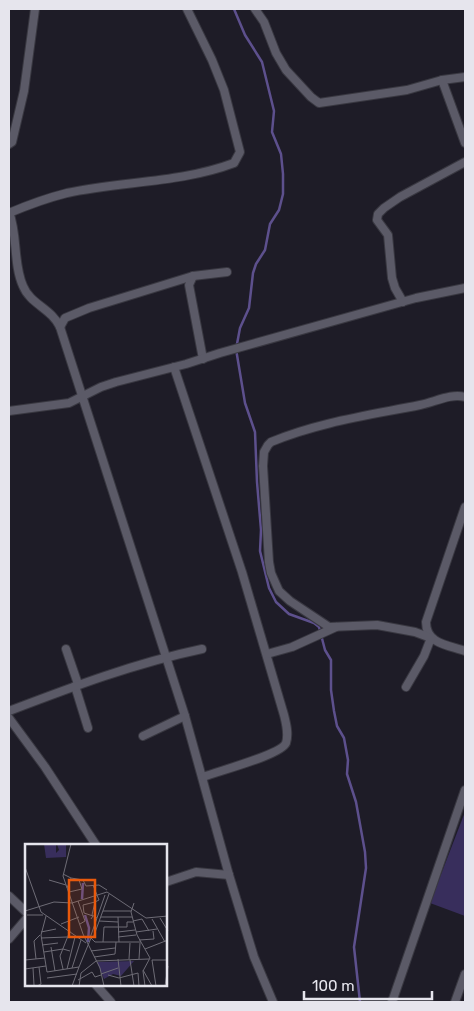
<svg xmlns="http://www.w3.org/2000/svg" width="474" height="1011" viewBox="0 0 474 1011" font-family="Rubik,sans-serif">
	<style>
		.green { fill: #382e5c }
		.lines { fill: none; stroke-linecap: round; stroke-linejoin: round }
		.stream { stroke: #5d508d; stroke-width: 2.5 }
		.minor-casing { stroke: #393841; stroke-width: 10 }
		.minor { stroke: #5b5a67; stroke-width: 8 }
		.inset-river { fill: none; stroke: #5d508d; stroke-width: 2.5 }
		.inset-road { fill: none; stroke: #6e6c76; stroke-width: 1 }
		.view { fill: #e8590c; fill-opacity: 0.15; stroke: #e8590c; stroke-width: 2.5 }
		.inset-edge { fill: none; stroke: #e6e5ed; stroke-width: 2.5 }
	</style>
	<rect width="100%" height="100%" fill="#1e1c27"/>
	<polygon class="green" points="465,812 465,916 430,903"/>
	<g class="lines">
		<g class="stream">
			<polyline points="234,9 245,35 262,62 274,111 272,132 281,154 283,174 283,194 279,210 270,224 265,250 256,264 253,273 249,308 240,328 237,344"/>
			<polyline points="236,349 245,403 255,432 257,482 261,530 260,551 269,588 276,602 289,614 314,623 319,627 325,650 331,660 331,690 334,711 337,726 344,738 348,760 347,774 356,802 365,852 366,868 354,947 360,1002"/>
		</g>
		<defs>
			<g id="minor">
				<polyline points="255,9 264,22 276,53 286,70 311,97 319,103 407,90 442,80 465,77"/>
				<polyline points="442,80 465,143"/>
				<polyline points="9,144 12,142 24,91 35,9"/>
				<path d="M9,212C18,236 13,264 23,286C30,304 52,309 60,327L185,716L229,875L254,957L273,1002"/>
				<path d="M9,213C28,205 47,198 67,193C122,181 181,183 234,163L240,152L224,90L212,60L187,9"/>
				<polyline points="193,276 189,285 203,359"/>
				<polyline points="403,302 395,288 392,278 388,235 377,220 378,214 384,208 400,197 465,162"/>
				<polyline points="60,327 65,318 89,308 193,276 227,272"/>
				<path d="M174,367L242,572L284,715C286,723 289,734 286,743C281,755 218,771 203,777"/>
				<polyline points="9,411 69,403 101,387 116,382 186,364 220,353 416,298 465,288"/>
				<path d="M465,507L426,622C426,644 448,645 465,651"/>
				<polyline points="66,649 78,684"/>
				<polyline points="267,654 292,647 336,627"/>
				<polyline points="75,686 88,728"/>
				<path d="M406,687L424,656L431,638L415,632L377,625L329,627L290,601L279,591L271,573L269,562L263,466L264,452L268,445L271,442C319,422 371,415 420,405C435,402 451,393 465,397"/>
				<path d="M9,711C72,687 135,663 202,649"/>
				<polyline points="9,718 45,767 96,845"/>
				<polyline points="143,736 185,716"/>
				<polyline points="166,882 196,872 229,875"/>
				<polyline points="9,896 26,912"/>
				<polyline points="9,939 26,919"/>
				<polyline points="96,985 111,1002"/>
				<polyline points="392,1002 465,790"/>
				<polyline points="455,1002 465,974"/>
			</g>
		</defs>
		<use href="#minor" class="minor-casing"/>
		<use href="#minor" class="minor"/>
	</g>
	<g transform="translate(25 844)">
		<rect width="142" height="142" fill="#1e1c27"/>
		<path d="M19,0H31V9L34,6L32,0H41V13L21,14ZM109,117L96,132L88,130L79,135L72,118Z" fill="#382e5c"/>
		<path class="inset-river" d="M57,55L58,39M60,71L64,84L63,98"/>
		<path class="inset-road" d="M46,0L38,32L58,90L75,124L79,142M0,23L16,68L61,99M38,30L46,34L42,44M46,34L58,36L61,42L74,41L82,46M24,36L41,41M68,41L74,56L70,58L67,71L72,74M44,48L57,45L54,36M53,57L60,77L55,80M109,59L106,68L112,91L125,114L118,127L120,142M0,67L29,58L47,59L82,48L121,74L143,72M78,67H106M2,71H18M21,72L16,91L22,128L54,123L66,94L70,98H116M76,73H107M93,73L94,98M135,74L143,87M66,75L68,72L59,69L58,61L70,58M127,75L140,98M74,77L93,78M108,77L117,75L124,87M36,80L54,73M16,88L31,85M93,88L110,86M111,88L132,85M93,93L111,91M16,94L42,93M65,94L80,51M68,94L84,50M114,96L129,95L128,87M78,98L79,83H102V78H108M17,101L33,99M26,103L30,127M120,105L143,96M66,107L90,104M19,108L38,105L45,107M69,113L90,110L91,98M11,115L9,97L15,91M93,115L96,142M104,115L105,99M114,115L115,99M0,116L20,114M105,116L109,142M127,116L131,142M127,116H143M71,117L124,115M8,124L9,141M47,124L56,96M0,125L21,122M38,125L35,112L45,87M42,125L50,93M118,126L127,142M76,130L93,124M83,131L94,134L113,129L114,142M22,134L52,130M53,136L67,128L70,133L76,131M12,142L16,140L14,123M47,142L54,123M54,142L56,129L71,117M140,142L143,122"/>
		<path class="view" d="M44,36H70V93H44Z"/>
		<rect width="142" height="142" class="inset-edge"/>
	</g>
	<rect width="474" height="1011" fill="none" stroke="#e6e5ed" stroke-width="20"/>
	<path d="M304 991v8h128v-8" fill="none" stroke="#e6e5ed" stroke-width="2.5"/>
	<text x="312" y="991" font-size="15" fill="#e6e5ed" stroke="#1e1c27" stroke-width="4" paint-order="stroke">100 m</text>
</svg>
